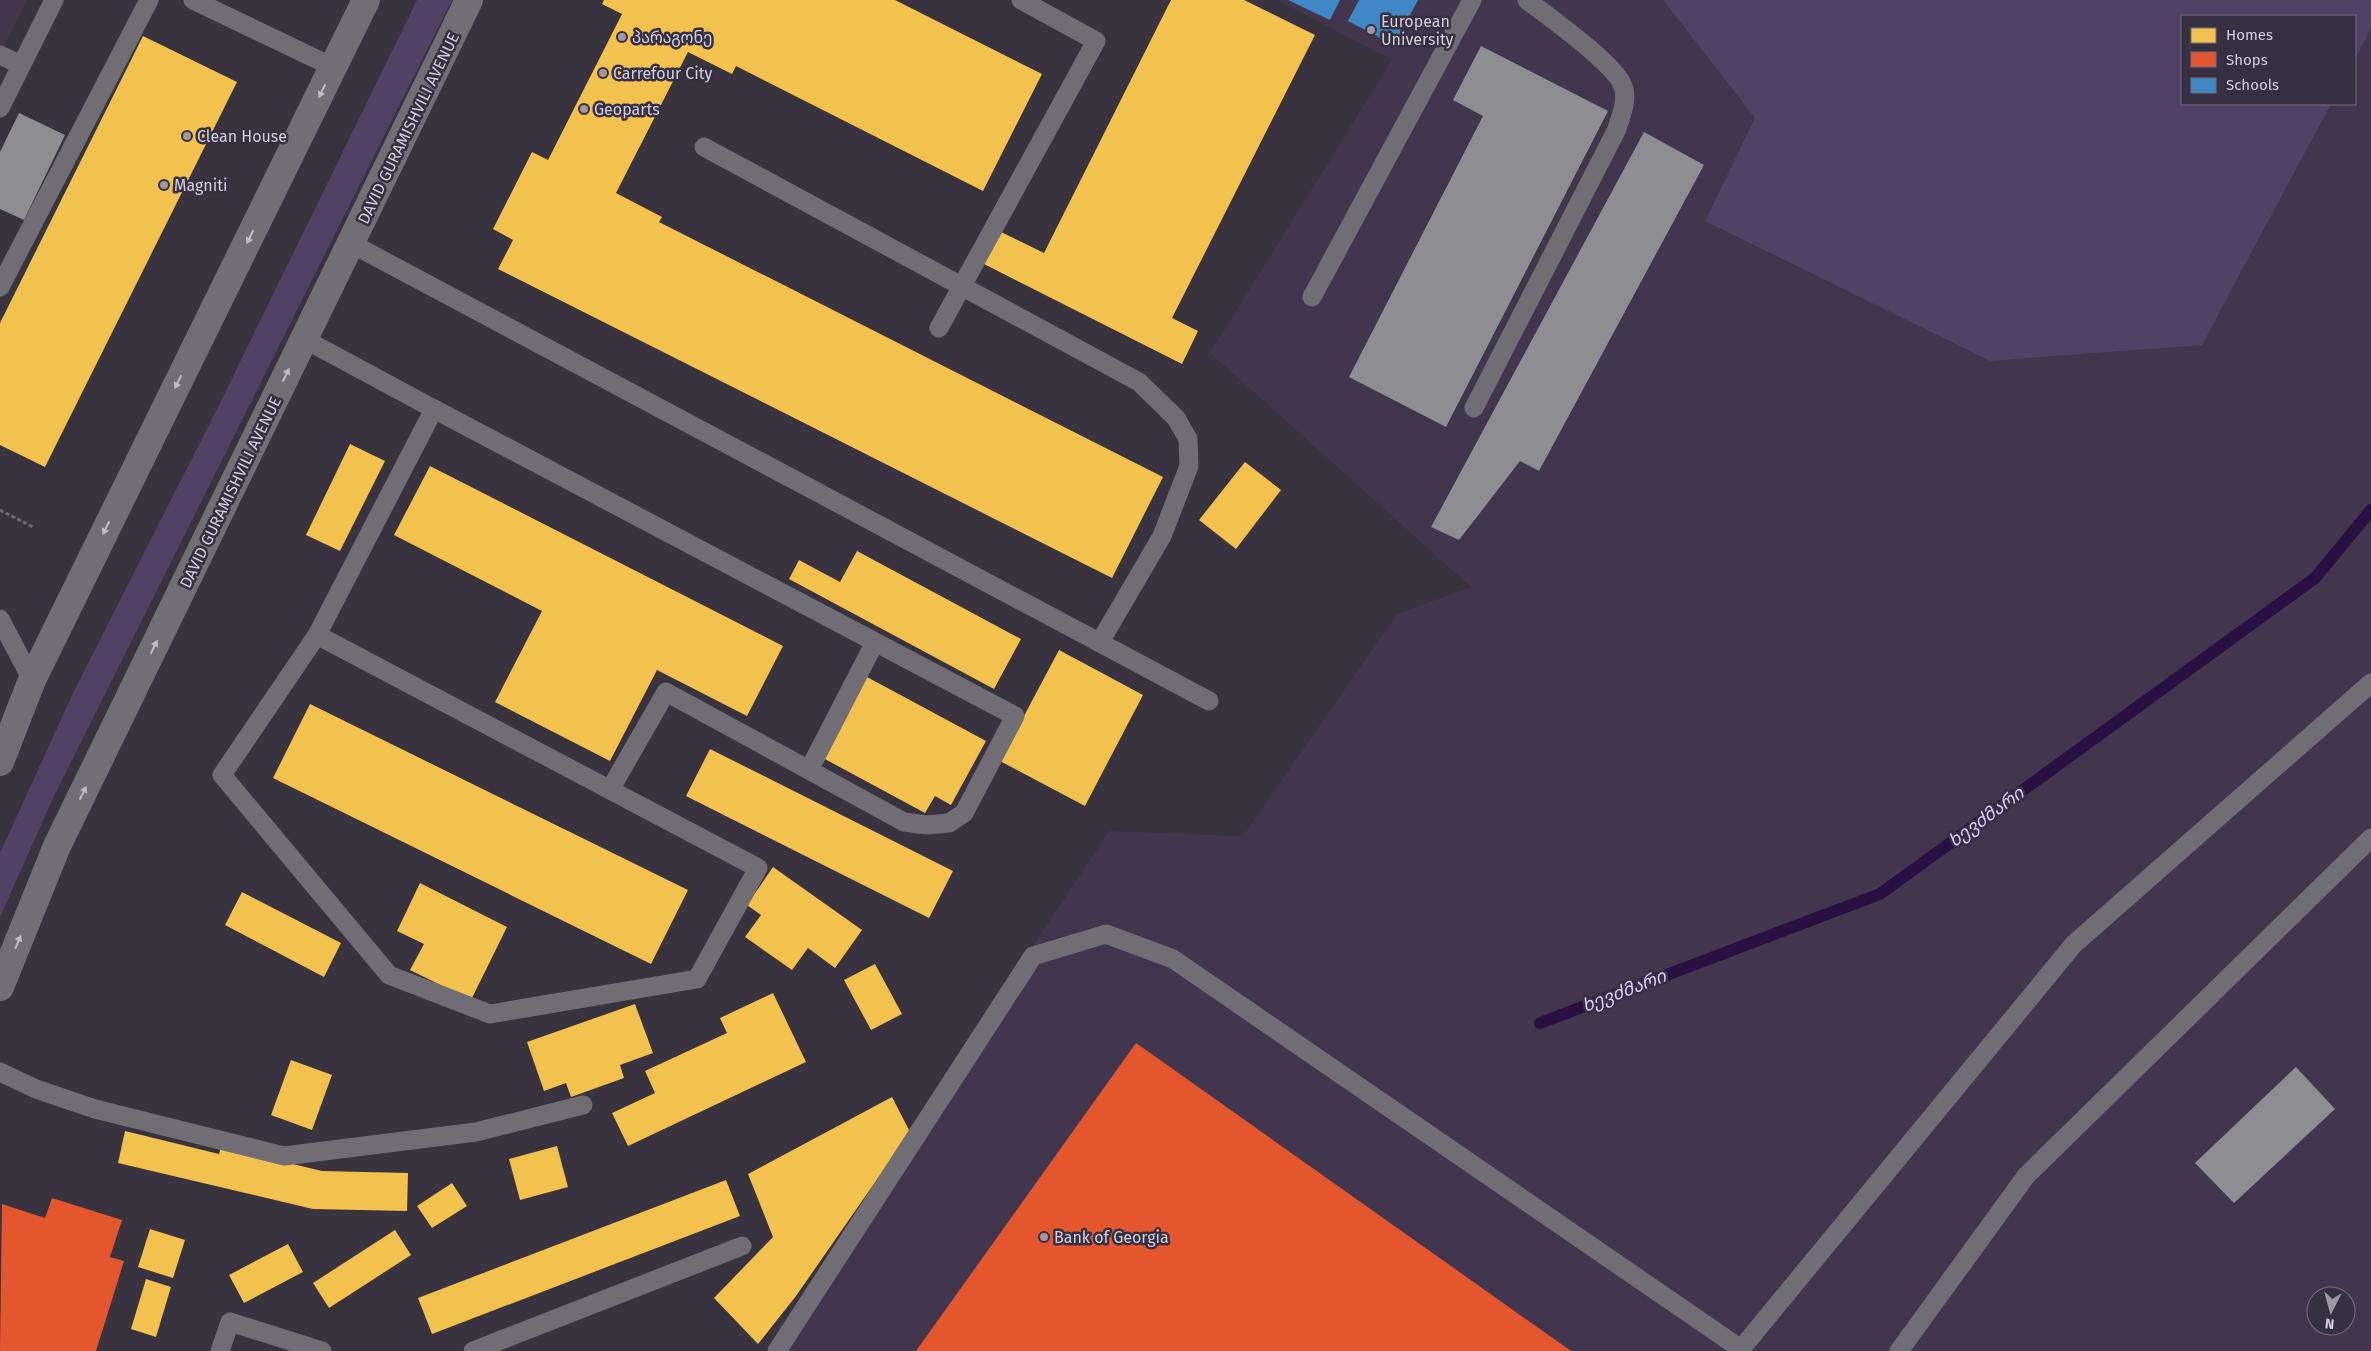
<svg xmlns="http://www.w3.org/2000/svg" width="2371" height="1351" viewBox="0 0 2371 1351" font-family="'Fira Sans','Noto Sans Georgian',sans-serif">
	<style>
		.built { fill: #41364e; fill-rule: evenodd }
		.green { fill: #514165 }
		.homes { fill: #f2c14e }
		.shops { fill: #e4572e }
		.schools { fill: #3f88c5 }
		.industry { fill: #8d8d92 }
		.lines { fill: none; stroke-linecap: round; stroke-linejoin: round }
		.stream { stroke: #2a1042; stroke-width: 12 }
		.path { stroke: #6e6a71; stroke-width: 3; stroke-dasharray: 4 2.5; stroke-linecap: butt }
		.service { stroke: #706e74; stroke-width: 19 }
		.primary { stroke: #726e75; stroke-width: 28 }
		.oneway { fill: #c0bcc6 }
		.poi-dot { fill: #9d98a3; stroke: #372f42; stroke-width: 2 }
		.labels { text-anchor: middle; stroke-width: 5; stroke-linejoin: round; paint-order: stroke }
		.poi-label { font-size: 16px; fill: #d3cfda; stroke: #372f42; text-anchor: start }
		.street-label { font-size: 16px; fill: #d3cfda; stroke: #372f42 }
		.water-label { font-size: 18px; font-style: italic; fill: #dfc9fd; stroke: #372f42 }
	</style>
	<rect width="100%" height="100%" fill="#38333e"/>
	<g class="built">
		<polygon points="0,0 27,0 0,54"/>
		<path d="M1277,0H1663L1755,118L2202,345L2331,104H2355V60L2371,29V1351H766L1109,831L1243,836L1397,614L1471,587L1210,353L1392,60ZM2316,1296H2346V1326H2316Z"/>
	</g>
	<g class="green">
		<polygon points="417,0 452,0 55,794 0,917 0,853 73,693 218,407"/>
		<polygon points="1663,0 2371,0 2371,29 2355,60 2355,16 2182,16 2182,104 2331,104 2202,345 1990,361 1705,221 1755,118"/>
	</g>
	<g class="homes">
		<polygon points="604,0 895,0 1042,74 983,191 736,66 732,74 688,52 616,193 662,217 659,222 1163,477 1112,578 498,269 513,240 493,229 532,152 548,160 622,14 602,4"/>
		<polygon points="1171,0 1244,0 1315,35 1172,318 1198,331 1182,364 982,263 999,231 1044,253"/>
		<polygon points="143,36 237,82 45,467 0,445 0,323"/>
		<polygon points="350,444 385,461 340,551 306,535"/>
		<polygon points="1245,462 1281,490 1236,549 1199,520"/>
		<polygon points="430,466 783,646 747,716 657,670 610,761 495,702 542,611 394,535"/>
		<polygon points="857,551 1021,639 994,689 789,579 799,560 840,582"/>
		<polygon points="1059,650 1143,695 1085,806 1000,761"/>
		<polygon points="867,677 986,741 951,805 935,796 925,813 823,758"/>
		<polygon points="310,704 688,890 651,964 273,778"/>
		<polygon points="710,749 953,871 929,918 686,796"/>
		<polygon points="773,867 862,930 835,968 808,948 792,970 745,937 761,915 747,905"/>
		<polygon points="420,883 507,927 471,1000 410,970 424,944 397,931"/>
		<polygon points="242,892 341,943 324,977 225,925"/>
		<polygon points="875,964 902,1014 871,1030 844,980"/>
		<polygon points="773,993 806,1062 628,1146 612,1113 655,1093 645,1071 727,1033 720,1018"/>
		<polygon points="635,1004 653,1053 620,1065 624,1078 571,1097 566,1083 544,1091 527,1042"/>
		<polygon points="291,1060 332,1075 312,1130 271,1115"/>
		<polygon points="892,1097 910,1132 796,1296 758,1344 714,1298 773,1237 748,1174"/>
		<polygon points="125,1131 219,1154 221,1147 322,1171 408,1173 407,1211 313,1209 118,1163"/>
		<polygon points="557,1146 568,1187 520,1200 509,1159"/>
		<polygon points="726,1180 740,1216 432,1334 418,1298"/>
		<polygon points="452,1183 467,1206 432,1228 417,1206"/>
		<polygon points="150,1229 185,1240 173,1278 138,1267"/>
		<polygon points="395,1230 411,1255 329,1308 313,1283"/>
		<polygon points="288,1244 303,1272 244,1303 229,1275"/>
		<polygon points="146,1279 171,1287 156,1337 131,1329"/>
	</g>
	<g class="shops">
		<polygon points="1136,1043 1571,1351 916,1351"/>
		<polygon points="52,1198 122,1220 110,1257 124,1261 96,1351 0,1351 2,1204 45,1218"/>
	</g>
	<g class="schools">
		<polygon points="1288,0 1340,0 1330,20"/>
		<polygon points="1359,0 1418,0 1394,45 1348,21"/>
	</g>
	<g class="industry">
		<polygon points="1481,46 1608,111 1446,427 1349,377 1483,116 1453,100"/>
		<polygon points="19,113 65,135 24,220 0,209 0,152"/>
		<polygon points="1644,132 1704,165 1539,471 1520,461 1459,540 1431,527"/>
		<polygon points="2296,1067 2335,1109 2234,1203 2195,1163"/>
	</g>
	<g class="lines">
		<polyline class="stream" points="1540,1023 1880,894 2315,578 2371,510"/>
		<polyline class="path" points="0,510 33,527"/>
		<g class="service">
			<polyline points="193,0 333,67"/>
			<polyline points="0,55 21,65"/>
			<polyline points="0,108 54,0"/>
			<polyline points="704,147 1139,382 1176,418 1188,439 1189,466 1162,536 1100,642"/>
			<polyline points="352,244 1209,701"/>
			<polyline points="0,287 149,0"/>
			<polyline points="1312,297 1472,0"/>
			<polyline points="939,328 1096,41 1021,0"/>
			<polyline points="304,339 434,409"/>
			<path d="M1474,408L1617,129C1621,115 1629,98 1622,84C1611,61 1550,18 1527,0"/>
			<polyline points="0,619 32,680"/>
			<polyline points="317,635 222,775 389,975 490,1014 697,979 758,868 317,635 434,409 1015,716 964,813 949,823 927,825 904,822 666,692 611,788"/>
			<polyline points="809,770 875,642"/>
			<polyline points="0,1072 36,1089 95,1109 284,1156 476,1132 583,1105"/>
			<polyline points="220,1351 230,1322 322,1351"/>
			<polyline points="473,1351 742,1246"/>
			<polyline points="777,1351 1033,956 1106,934 1173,959 1741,1349 2074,944 2371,683"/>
			<polyline points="1899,1351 2026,1176 2371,838"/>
		</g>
		<g class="primary">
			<polyline points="0,762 32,680 366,0"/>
			<polyline points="0,987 57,846 469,0"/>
		</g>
	</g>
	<defs><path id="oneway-solid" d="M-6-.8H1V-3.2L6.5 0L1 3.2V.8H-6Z" transform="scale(1.25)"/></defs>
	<g class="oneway">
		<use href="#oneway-solid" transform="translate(322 91) rotate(116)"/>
		<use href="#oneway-solid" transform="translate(250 237) rotate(116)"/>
		<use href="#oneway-solid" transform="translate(286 375) rotate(-64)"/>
		<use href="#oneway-solid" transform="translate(178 382) rotate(116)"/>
		<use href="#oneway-solid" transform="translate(106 528) rotate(116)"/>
		<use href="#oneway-solid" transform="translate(154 647) rotate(-64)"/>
		<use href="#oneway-solid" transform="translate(83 793) rotate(-64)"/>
		<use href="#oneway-solid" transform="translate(18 942) rotate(-68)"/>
	</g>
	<g class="poi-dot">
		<circle cx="1371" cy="30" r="5"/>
		<circle cx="622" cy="37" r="5"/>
		<circle cx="603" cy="73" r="5"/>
		<circle cx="584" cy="109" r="5"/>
		<circle cx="187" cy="136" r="5"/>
		<circle cx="164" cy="185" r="5"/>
		<circle cx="1044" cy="1237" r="5"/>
	</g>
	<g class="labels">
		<g class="poi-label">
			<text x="1381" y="27">European<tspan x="1381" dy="18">University</tspan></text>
			<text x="632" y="43">პარაგონე</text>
			<text x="613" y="79">Carrefour City</text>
			<text x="594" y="115">Geoparts</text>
			<text x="197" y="142">Clean House</text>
			<text x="174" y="191">Magniti</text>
			<text x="1054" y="1243">Bank of Georgia</text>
		</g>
		<g class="street-label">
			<text transform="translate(408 128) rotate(-64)" y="6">DAVID GURAMISHVILI AVENUE</text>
			<text transform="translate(230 492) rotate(-64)" y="6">DAVID GURAMISHVILI AVENUE</text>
		</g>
		<g class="water-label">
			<text transform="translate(1986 817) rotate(-36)" y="6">ხევძმარი</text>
			<text transform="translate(1624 991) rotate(-21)" y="6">ხევძმარი</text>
		</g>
	</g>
	<rect x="2181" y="15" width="175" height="90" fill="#372f42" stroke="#756f7f"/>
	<rect x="2191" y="28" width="25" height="15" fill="#f2c14e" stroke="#756f7f"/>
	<text x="2226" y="40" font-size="15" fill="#d3cfda">Homes</text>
	<rect x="2191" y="52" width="25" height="15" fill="#e4572e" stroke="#756f7f"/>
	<text x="2226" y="65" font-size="15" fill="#d3cfda">Shops</text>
	<rect x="2191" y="78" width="25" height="15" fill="#3f88c5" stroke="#756f7f"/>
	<text x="2226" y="90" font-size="15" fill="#d3cfda">Schools</text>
	<g transform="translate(2331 1311) rotate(186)"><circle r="24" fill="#372f42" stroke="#756f7f"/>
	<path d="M0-4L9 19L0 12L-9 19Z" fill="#9d98a3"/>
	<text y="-8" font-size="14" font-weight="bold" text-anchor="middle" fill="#d3cfda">N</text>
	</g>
</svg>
